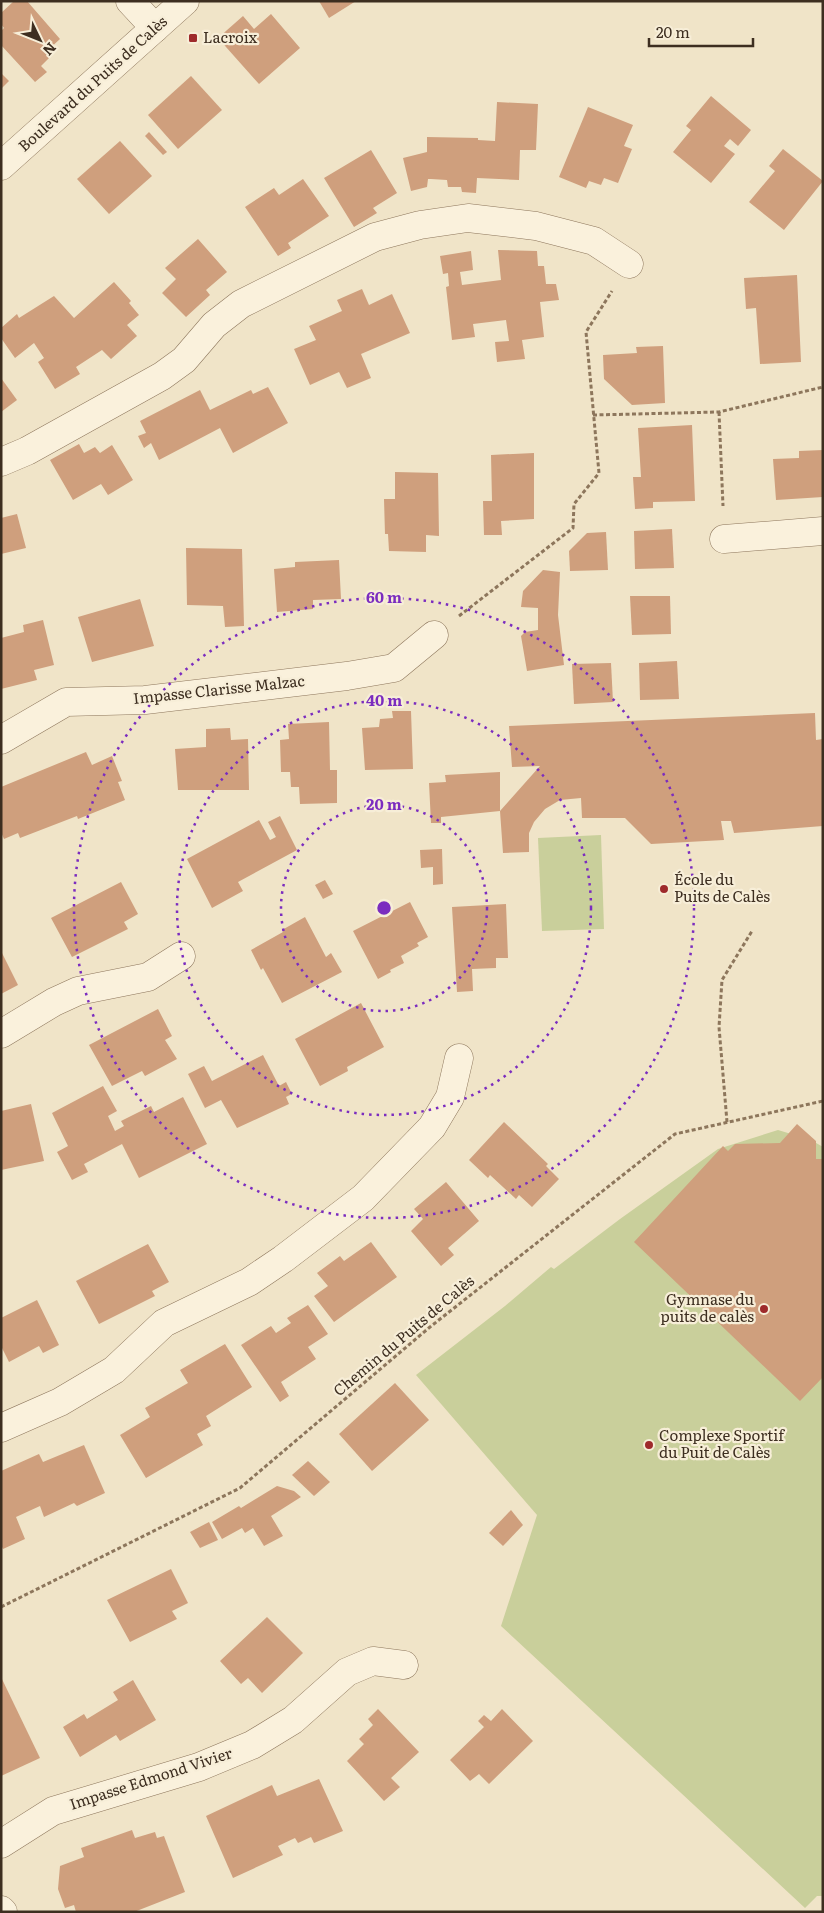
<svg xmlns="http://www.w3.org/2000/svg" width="824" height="1913" viewBox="0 0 824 1913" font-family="Literata,serif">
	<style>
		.green { fill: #c9cf9b }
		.building { fill: #cf9f7d }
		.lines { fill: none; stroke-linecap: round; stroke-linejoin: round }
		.minor-casing { stroke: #8d765c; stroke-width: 29 }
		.path { stroke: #8d765c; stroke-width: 3; stroke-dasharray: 4 2.5; stroke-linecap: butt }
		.minor { stroke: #faf1dc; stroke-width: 28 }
		.ring { fill: none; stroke: #7b2cbf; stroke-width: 2.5; stroke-dasharray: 2.5 5 }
		.poi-dot { fill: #9e2a2b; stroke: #f7eed8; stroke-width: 2 }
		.labels { text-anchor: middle; stroke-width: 4.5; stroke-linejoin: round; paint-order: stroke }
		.poi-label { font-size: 15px; fill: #3d2e20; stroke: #f7eed8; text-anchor: start }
		.street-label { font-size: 15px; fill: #3d2e20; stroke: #f7eed8 }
		.centre { fill: #7b2cbf; stroke: #f7eed8; stroke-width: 2.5 }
		.ring-label { font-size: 15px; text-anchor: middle; font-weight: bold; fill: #7b2cbf; stroke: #f7eed8; stroke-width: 4.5; stroke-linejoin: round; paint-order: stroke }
	</style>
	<rect width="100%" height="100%" fill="#f0e4c8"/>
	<g class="green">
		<polygon points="601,835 604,929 542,931 538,838"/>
		<polygon points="778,1130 811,1140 823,1147 823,1896 817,1896 805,1908 501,1626 537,1515 416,1375 505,1306 551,1267 554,1269 620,1219 718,1149"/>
	</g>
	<g class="building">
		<polygon points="14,1 27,1 60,39 48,50 52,55 41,66 47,72 35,82 1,45 1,31 4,28 1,24 1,13"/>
		<polygon points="319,1 356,1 329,18"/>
		<polygon points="271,14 300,48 259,84 218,38 243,16 254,29"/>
		<polygon points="1,73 9,81 1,89"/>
		<polygon points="191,76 222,110 178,149 148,115"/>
		<polygon points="711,96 751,130 738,146 730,139 724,146 735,154 711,183 673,152 691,130 686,126"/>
		<polygon points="497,102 538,104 536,150 520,150 519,180 477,178 476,193 462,192 461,187 448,187 447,180 431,179 428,179 427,187 411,191 403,158 427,152 427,137 478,138 478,140 495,141"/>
		<polygon points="588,107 633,125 624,146 632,149 618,183 604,178 601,185 589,181 586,188 559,177"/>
		<polygon points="149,132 167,152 163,155 145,136"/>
		<polygon points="120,141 152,176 109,214 77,179"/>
		<polygon points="783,149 823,181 784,230 749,202 775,171 769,166"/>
		<polygon points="371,150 397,193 373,208 377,213 354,227 324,178"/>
		<polygon points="303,179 329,216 288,243 291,248 278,256 245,207 274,188 279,195"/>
		<polygon points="198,239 227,272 206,290 210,295 186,317 162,293 176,279 165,268"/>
		<polygon points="498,250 537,251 538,266 544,266 546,284 556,284 559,300 540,302 544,337 522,340 525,359 497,362 495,342 509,341 506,320 473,324 475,337 452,340 446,287 449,286 448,273 443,274 440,256 471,251 473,270 460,272 462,285 501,280"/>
		<polygon points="797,275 801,362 760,364 756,308 746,309 744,278"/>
		<polygon points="114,282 131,301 129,303 139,315 127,325 137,336 111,359 102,350 76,367 80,374 55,389 38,362 44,358 34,343 15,358 1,338 1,328 17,314 19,318 54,296 74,318"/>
		<polygon points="362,289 369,305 392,294 410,333 361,354 371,378 347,388 339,372 310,385 294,349 316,340 309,326 342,311 337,300"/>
		<polygon points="663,346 665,403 632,405 604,379 603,355 637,353 636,347"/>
		<polygon points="1,378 17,400 1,412"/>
		<polygon points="268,387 288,423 233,453 220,428 159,460 151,443 144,448 138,436 146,433 140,421 200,390 210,410 251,390 253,394"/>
		<polygon points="692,425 695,501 653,502 653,508 635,509 633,477 641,477 638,428"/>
		<polygon points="79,444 84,453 95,447 100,453 112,445 133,480 108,495 101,484 73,500 50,460"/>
		<polygon points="823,450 823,497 776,500 773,459 799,458 799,451"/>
		<polygon points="534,453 534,519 501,521 502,535 484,535 483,501 492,501 491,455"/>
		<polygon points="395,472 438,473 439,536 426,535 426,552 389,551 388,534 385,534 384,499 395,499"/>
		<polygon points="17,514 26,548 1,554 1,518"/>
		<polygon points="672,529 674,568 635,569 634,531"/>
		<polygon points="606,532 608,570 570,571 569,551 587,533"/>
		<polygon points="186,548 242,549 244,626 225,627 223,606 187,605"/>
		<polygon points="339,560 341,599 313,600 313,609 277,612 274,569 295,567 295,562"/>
		<polygon points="543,570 560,572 558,615 564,665 527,671 521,636 525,632 538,630 538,608 521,607 523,591"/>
		<polygon points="630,596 670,596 671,634 632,635"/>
		<polygon points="140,599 154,646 92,662 78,617"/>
		<polygon points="43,620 54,665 34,670 37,680 1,689 1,638 24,632 23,625"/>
		<polygon points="677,661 679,699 640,700 639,663"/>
		<polygon points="611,663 613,702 574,704 572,664"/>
		<polygon points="392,711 411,711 413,769 365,770 362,728 379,727 380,719 393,718"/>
		<polygon points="815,713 816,740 823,739 823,826 734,833 731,821 721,821 724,840 651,844 625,818 582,818 581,798 560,800 545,809 534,822 529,833 529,852 503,853 500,811 540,766 512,767 509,726"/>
		<polygon points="329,722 330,770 337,770 337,803 300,804 299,787 291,787 290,772 281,772 280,740 289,739 288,724"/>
		<polygon points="230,728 231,740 248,739 249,790 178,790 175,749 206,747 206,729"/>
		<polygon points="86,752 92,765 112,756 122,781 118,782 125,800 78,819 77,816 20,838 18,833 4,839 1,832 1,787"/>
		<polygon points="500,772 500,811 441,817 441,823 431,823 429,783 446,782 445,775"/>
		<polygon points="280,816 297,850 238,882 243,891 212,908 187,859 259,820 270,840 276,837 268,822"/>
		<polygon points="442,849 443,884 433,885 433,867 421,868 420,850"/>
		<polygon points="325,880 333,894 323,899 315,885"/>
		<polygon points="121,882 138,914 124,922 128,929 72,957 51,918"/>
		<polygon points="410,902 428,937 417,943 419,946 401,956 404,963 390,970 391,972 378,979 353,931"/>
		<polygon points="506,904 508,958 496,958 496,968 472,969 473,991 457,992 452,907"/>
		<polygon points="305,917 326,957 331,953 342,972 282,1003 263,968 261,970 251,950 283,932 282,930"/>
		<polygon points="1,951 18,985 1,994"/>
		<polygon points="361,1003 384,1047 347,1067 348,1071 320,1086 295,1039"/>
		<polygon points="158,1009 172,1036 165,1040 177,1059 145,1076 142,1071 112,1086 89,1045"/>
		<polygon points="263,1055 279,1086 286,1082 292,1094 286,1097 289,1104 237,1128 221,1100 205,1108 188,1074 204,1066 212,1081"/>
		<polygon points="103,1086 117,1111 108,1116 115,1131 124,1126 121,1121 151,1106 154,1112 183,1097 207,1144 139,1178 122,1144 84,1164 88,1172 72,1180 57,1152 68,1146 52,1113"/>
		<polygon points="31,1104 44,1161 1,1170 1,1111"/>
		<polygon points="504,1122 548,1164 546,1166 559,1179 532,1207 519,1195 516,1199 490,1175 488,1178 469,1160"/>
		<polygon points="797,1124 816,1141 816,1159 823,1159 823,1377 800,1401 634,1242 723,1146 728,1151 735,1144 780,1143"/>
		<polygon points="446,1182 479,1221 448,1248 454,1255 441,1266 411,1231 423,1219 414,1209"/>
		<polygon points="371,1242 397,1277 334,1322 314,1296 328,1286 317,1273 340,1256 344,1261"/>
		<polygon points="148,1244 169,1282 152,1291 155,1296 99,1324 76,1281"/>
		<polygon points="37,1300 59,1345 43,1353 39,1346 9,1362 1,1346 1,1318"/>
		<polygon points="308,1305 328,1334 308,1347 316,1359 281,1382 289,1396 280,1402 241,1345 271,1326 276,1333 291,1323 287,1318"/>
		<polygon points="225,1344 252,1387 206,1416 211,1426 197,1434 203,1445 146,1478 120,1435 150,1417 145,1408 188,1383 180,1370"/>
		<polygon points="395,1383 429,1420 372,1471 339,1434"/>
		<polygon points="84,1445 105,1493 77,1506 74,1503 44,1517 40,1506 16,1517 25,1539 3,1549 1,1545 1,1471 39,1454 43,1462"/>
		<polygon points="308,1461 330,1482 314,1496 292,1475"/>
		<polygon points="277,1486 294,1491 301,1497 271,1516 283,1536 264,1546 253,1528 245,1533 242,1528 222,1539 212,1522 239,1506 241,1508"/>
		<polygon points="511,1510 523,1525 503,1546 489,1533"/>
		<polygon points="209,1522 218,1540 200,1548 190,1532"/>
		<polygon points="171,1569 188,1603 172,1611 177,1619 130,1642 107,1600"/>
		<polygon points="267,1617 303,1653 262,1693 248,1678 241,1684 220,1661"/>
		<polygon points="1,1677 40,1758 1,1776"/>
		<polygon points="133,1680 156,1720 120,1741 116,1735 80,1757 63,1727 84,1714 87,1719 118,1700 113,1692"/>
		<polygon points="378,1709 419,1752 391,1778 400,1787 384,1801 347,1761 364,1744 359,1739 373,1725 368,1719"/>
		<polygon points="502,1709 533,1741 489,1784 479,1774 470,1781 450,1760 484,1727 478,1721 484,1715 491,1721"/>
		<polygon points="319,1779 343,1831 314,1843 311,1837 298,1843 295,1838 278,1846 283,1855 233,1878 206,1816 272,1785 277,1796"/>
		<polygon points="132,1830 135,1838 155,1832 157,1838 164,1836 185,1892 134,1912 76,1912 74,1905 65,1908 58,1889 60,1866 84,1857 81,1848"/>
	</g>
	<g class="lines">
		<defs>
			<g id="minor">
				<polyline points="130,1 155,28"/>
				<polyline points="1,166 185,1"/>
				<polyline points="1,462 27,451 162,376 184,360 214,325 241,304 375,237 420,225 468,218 536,226 594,241 629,264"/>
				<polyline points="724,539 823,531"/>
				<polyline points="1,740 66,702 145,700 347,676 394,668 434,635"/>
				<polyline points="1,1034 54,1002 78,991 148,977 181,956"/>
				<polyline points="1,1428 60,1402 114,1370 164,1323 249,1282 283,1259 363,1198 432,1127 450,1097 459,1058"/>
				<polyline points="1,1844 53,1811 199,1767 252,1745 293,1720 347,1672 373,1661 404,1665"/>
				<polyline points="1,1910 3,1912"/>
			</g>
		</defs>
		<use href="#minor" class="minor-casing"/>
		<g class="path">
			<polyline points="719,412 723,506"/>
			<polyline points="593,415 719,412 823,387"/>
			<polyline points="459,616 573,528 574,504 599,473 586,332 612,291"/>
			<polyline points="727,1122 719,1027 722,980 752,931"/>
			<polyline points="1,1607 240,1488 430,1327 675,1134 823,1101"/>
		</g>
		<use href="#minor" class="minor"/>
	</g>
	<g class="ring">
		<circle cx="384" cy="908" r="103"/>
		<circle cx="384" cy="908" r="207"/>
		<circle cx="384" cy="908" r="310"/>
	</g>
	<g class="poi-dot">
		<rect x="188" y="33" width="10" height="10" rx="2.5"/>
		<circle cx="664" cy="889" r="5"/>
		<circle cx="764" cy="1309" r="5"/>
		<circle cx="649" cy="1445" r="5"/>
	</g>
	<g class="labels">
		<g class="poi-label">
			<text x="203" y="43">Lacroix</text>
			<text x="674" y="885">École du<tspan x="674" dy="17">Puits de Calès</tspan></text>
			<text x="754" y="1305" text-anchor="end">Gymnase du<tspan x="754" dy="17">puits de calès</tspan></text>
			<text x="659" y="1441">Complexe Sportif<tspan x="659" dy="17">du Puit de Calès</tspan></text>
		</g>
		<g class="street-label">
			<text transform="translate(93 84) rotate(-42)" y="5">Boulevard du Puits de Calès</text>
			<text transform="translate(219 690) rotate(-6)" y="5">Impasse Clarisse Malzac</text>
			<text transform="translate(404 1336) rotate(-40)" y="5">Chemin du Puits de Calès</text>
			<text transform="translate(151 1779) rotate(-18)" y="5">Impasse Edmond Vivier</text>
		</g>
	</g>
	<circle cx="384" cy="908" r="8" class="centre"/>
	<g class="ring-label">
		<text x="384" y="603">60 m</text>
		<text x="384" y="706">40 m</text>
		<text x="384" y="810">20 m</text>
	</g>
	<rect width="824" height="1913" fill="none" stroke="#3d2e20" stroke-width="5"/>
	<g transform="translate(40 40) rotate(133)" stroke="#f7eed8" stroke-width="4" paint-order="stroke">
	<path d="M0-4L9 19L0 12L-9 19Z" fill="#3d2e20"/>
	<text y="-8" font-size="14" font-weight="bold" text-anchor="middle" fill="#3d2e20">N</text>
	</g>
	<path d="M649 38v8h104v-8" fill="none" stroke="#3d2e20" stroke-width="2.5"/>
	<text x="656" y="38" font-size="15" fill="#3d2e20" stroke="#f7eed8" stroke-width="4" paint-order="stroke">20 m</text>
</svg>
